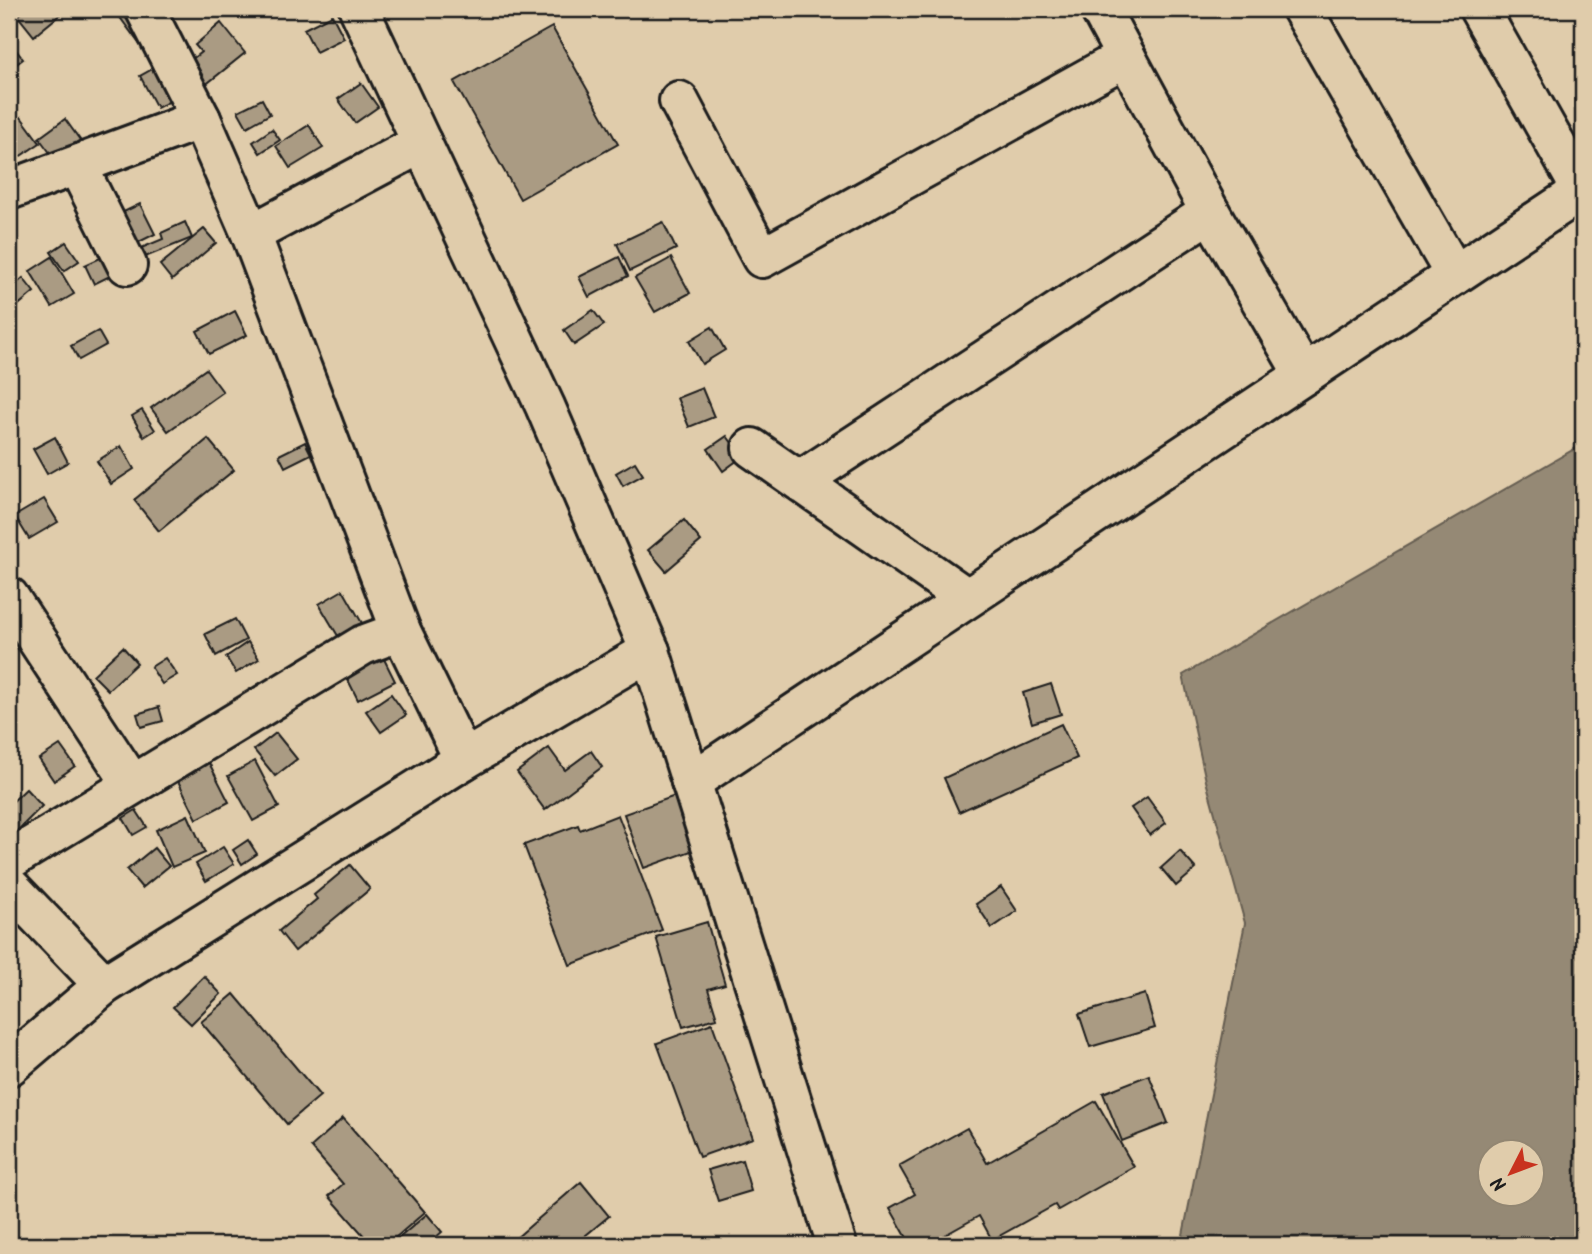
<svg xmlns="http://www.w3.org/2000/svg" width="1592" height="1254" viewBox="0 0 1592 1254" font-family="Kalam,sans-serif">
	<style>
		.water { fill: #958974; stroke: #655d51; stroke-width: 2; fill-rule: evenodd }
		.building { fill: #aa9b83; stroke: #1c1c1c; stroke-width: 2 }
		.lines { fill: none; stroke-linecap: round; stroke-linejoin: round }
		.minor-casing { stroke: #1c1c1c; stroke-width: 44 }
		.minor { stroke: #e0ccab; stroke-width: 38 }
	</style>
	<rect width="100%" height="100%" fill="#e0ccab"/>
	<filter id="ink" filterUnits="userSpaceOnUse"><feTurbulence type="fractalNoise" baseFrequency=".0143" numOctaves="2"/><feDisplacementMap in="SourceGraphic" scale="14" xChannelSelector="R" yChannelSelector="G"/><feConvolveMatrix kernelMatrix="1 2 1 2 8 2 1 2 1" color-interpolation-filters="sRGB"/></filter>
	<g filter="url(#ink)">
		<path class="water" d="M1583,444V1245H1181L1245,923L1206,781L1183,675ZM1490,1152H1532V1194H1490Z"/>
		<g class="building">
			<polygon points="26,9 67,9 34,36 18,16"/>
			<polygon points="129,9 157,40 143,49 119,16"/>
			<polygon points="332,15 344,38 316,52 304,29"/>
			<polygon points="221,23 245,53 199,90 181,68 201,52 195,45"/>
			<polygon points="552,27 618,144 520,199 454,82"/>
			<polygon points="13,46 23,59 9,70 9,50"/>
			<polygon points="156,67 174,99 157,108 140,76"/>
			<polygon points="361,83 378,107 355,123 338,99"/>
			<polygon points="262,99 270,114 247,127 238,111"/>
			<polygon points="21,117 40,143 19,157 9,142 9,126"/>
			<polygon points="65,119 80,140 54,158 39,138"/>
			<polygon points="309,125 323,148 290,168 276,146"/>
			<polygon points="272,129 280,140 260,153 253,142"/>
			<polygon points="140,204 155,234 127,248 111,218"/>
			<polygon points="185,222 192,238 138,260 134,251 163,239 161,233"/>
			<polygon points="663,222 676,249 630,271 617,244"/>
			<polygon points="204,229 216,243 172,280 160,265"/>
			<polygon points="66,242 79,261 64,271 51,252"/>
			<polygon points="109,254 118,272 94,284 85,265"/>
			<polygon points="52,257 74,294 52,307 30,271"/>
			<polygon points="619,257 628,276 589,297 579,277"/>
			<polygon points="671,258 690,293 655,312 635,278"/>
			<polygon points="23,278 34,292 16,307 9,298 9,290"/>
			<polygon points="593,310 604,325 574,345 564,330"/>
			<polygon points="235,311 247,335 209,354 197,331"/>
			<polygon points="712,327 725,350 702,364 689,341"/>
			<polygon points="98,331 106,345 79,360 71,346"/>
			<polygon points="206,369 223,392 168,431 151,408"/>
			<polygon points="702,388 714,417 689,427 677,398"/>
			<polygon points="142,410 155,430 144,437 132,416"/>
			<polygon points="727,436 742,457 723,471 708,449"/>
			<polygon points="55,437 68,462 47,474 33,449"/>
			<polygon points="208,439 234,470 159,531 134,500"/>
			<polygon points="305,442 311,454 285,467 279,455"/>
			<polygon points="121,446 134,469 111,484 97,461"/>
			<polygon points="635,462 643,475 623,486 616,473"/>
			<polygon points="44,499 58,522 29,539 15,516"/>
			<polygon points="684,520 701,541 666,571 648,550"/>
			<polygon points="343,590 362,623 338,636 319,604"/>
			<polygon points="235,619 246,640 216,656 205,634"/>
			<polygon points="248,642 259,659 236,673 226,657"/>
			<polygon points="123,647 137,663 108,690 93,675"/>
			<polygon points="383,657 395,681 358,700 346,676"/>
			<polygon points="165,658 177,675 162,684 151,667"/>
			<polygon points="1051,684 1061,714 1032,723 1023,693"/>
			<polygon points="391,694 406,715 381,732 366,711"/>
			<polygon points="159,707 163,721 141,727 137,714"/>
			<polygon points="1061,724 1077,758 959,812 944,778"/>
			<polygon points="276,733 297,759 275,776 254,750"/>
			<polygon points="60,745 75,766 54,781 39,759"/>
			<polygon points="549,748 565,770 591,751 602,767 545,810 517,772"/>
			<polygon points="205,755 229,802 197,819 173,771"/>
			<polygon points="255,761 279,807 253,821 228,776"/>
			<polygon points="26,789 42,806 15,833 9,827 9,805"/>
			<polygon points="675,796 694,850 644,868 624,814"/>
			<polygon points="1147,797 1166,823 1150,835 1131,808"/>
			<polygon points="136,810 147,827 133,835 123,818"/>
			<polygon points="188,815 205,853 172,867 156,830"/>
			<polygon points="618,815 662,930 570,965 524,845 578,825 580,830"/>
			<polygon points="248,840 257,854 242,864 233,850"/>
			<polygon points="223,847 234,864 206,881 196,864"/>
			<polygon points="154,848 169,866 142,888 127,870"/>
			<polygon points="1180,851 1196,869 1176,886 1161,868"/>
			<polygon points="350,865 370,889 295,951 279,931 317,899 314,895"/>
			<polygon points="1001,887 1017,911 992,928 976,904"/>
			<polygon points="707,922 725,984 708,989 717,1018 683,1027 656,937"/>
			<polygon points="204,976 221,994 191,1024 173,1007"/>
			<polygon points="234,994 320,1096 287,1124 201,1022"/>
			<polygon points="1145,994 1155,1028 1090,1047 1079,1014"/>
			<polygon points="712,1023 753,1138 699,1157 657,1043"/>
			<polygon points="1149,1075 1168,1123 1122,1141 1103,1093"/>
			<polygon points="1096,1101 1134,1167 1058,1210 1055,1205 992,1240 979,1216 927,1245 911,1245 890,1208 915,1194 899,1166 967,1128 987,1163"/>
			<polygon points="343,1118 425,1212 387,1245 372,1245 329,1196 343,1184 311,1147"/>
			<polygon points="742,1160 751,1191 718,1201 708,1170"/>
			<polygon points="581,1182 609,1216 574,1245 508,1245"/>
			<polygon points="427,1214 442,1232 427,1245 391,1245"/>
		</g>
		<g class="lines">
			<defs>
				<g id="minor">
					<polyline points="145,9 201,119 251,234 401,631 464,760"/>
					<polyline points="359,9 545,406 650,651 837,1245"/>
					<polyline points="1100,9 1210,212 1304,375"/>
					<polyline points="1302,9 1455,275"/>
					<polyline points="1479,9 1582,191"/>
					<polyline points="679,101 762,258 1126,57"/>
					<polyline points="78,167 127,265"/>
					<polyline points="9,190 201,119"/>
					<polyline points="251,234 422,143"/>
					<polyline points="752,448 967,598"/>
					<polyline points="800,481 1210,212"/>
					<polyline points="9,597 132,784"/>
					<polyline points="691,782 1583,190"/>
					<polyline points="9,860 363,645 401,631"/>
					<polyline points="9,886 104,985"/>
					<polyline points="9,1066 104,985 464,760 650,651"/>
				</g>
			</defs>
			<use href="#minor" class="minor-casing"/>
			<use href="#minor" class="minor"/>
		</g>
	</g>
	<rect width="1592" height="1254" fill="none" stroke="#e0ccab" stroke-width="35"/>
	<rect x="18" y="18" width="1557" height="1219" fill="none" stroke="#1c1c1c" stroke-width="2.5" filter="url(#ink)"/>
	<g transform="translate(1511 1173) rotate(228)"><circle r="33" fill="#e0ccab" stroke="#928672" stroke-width="2"/>
	<path d="M0-5L12 26L0 18L-12 26Z" fill="#c8321e"/>
	<text y="-10" font-size="19" font-weight="bold" text-anchor="middle" fill="#1c1c1c">N</text>
	</g>
</svg>
